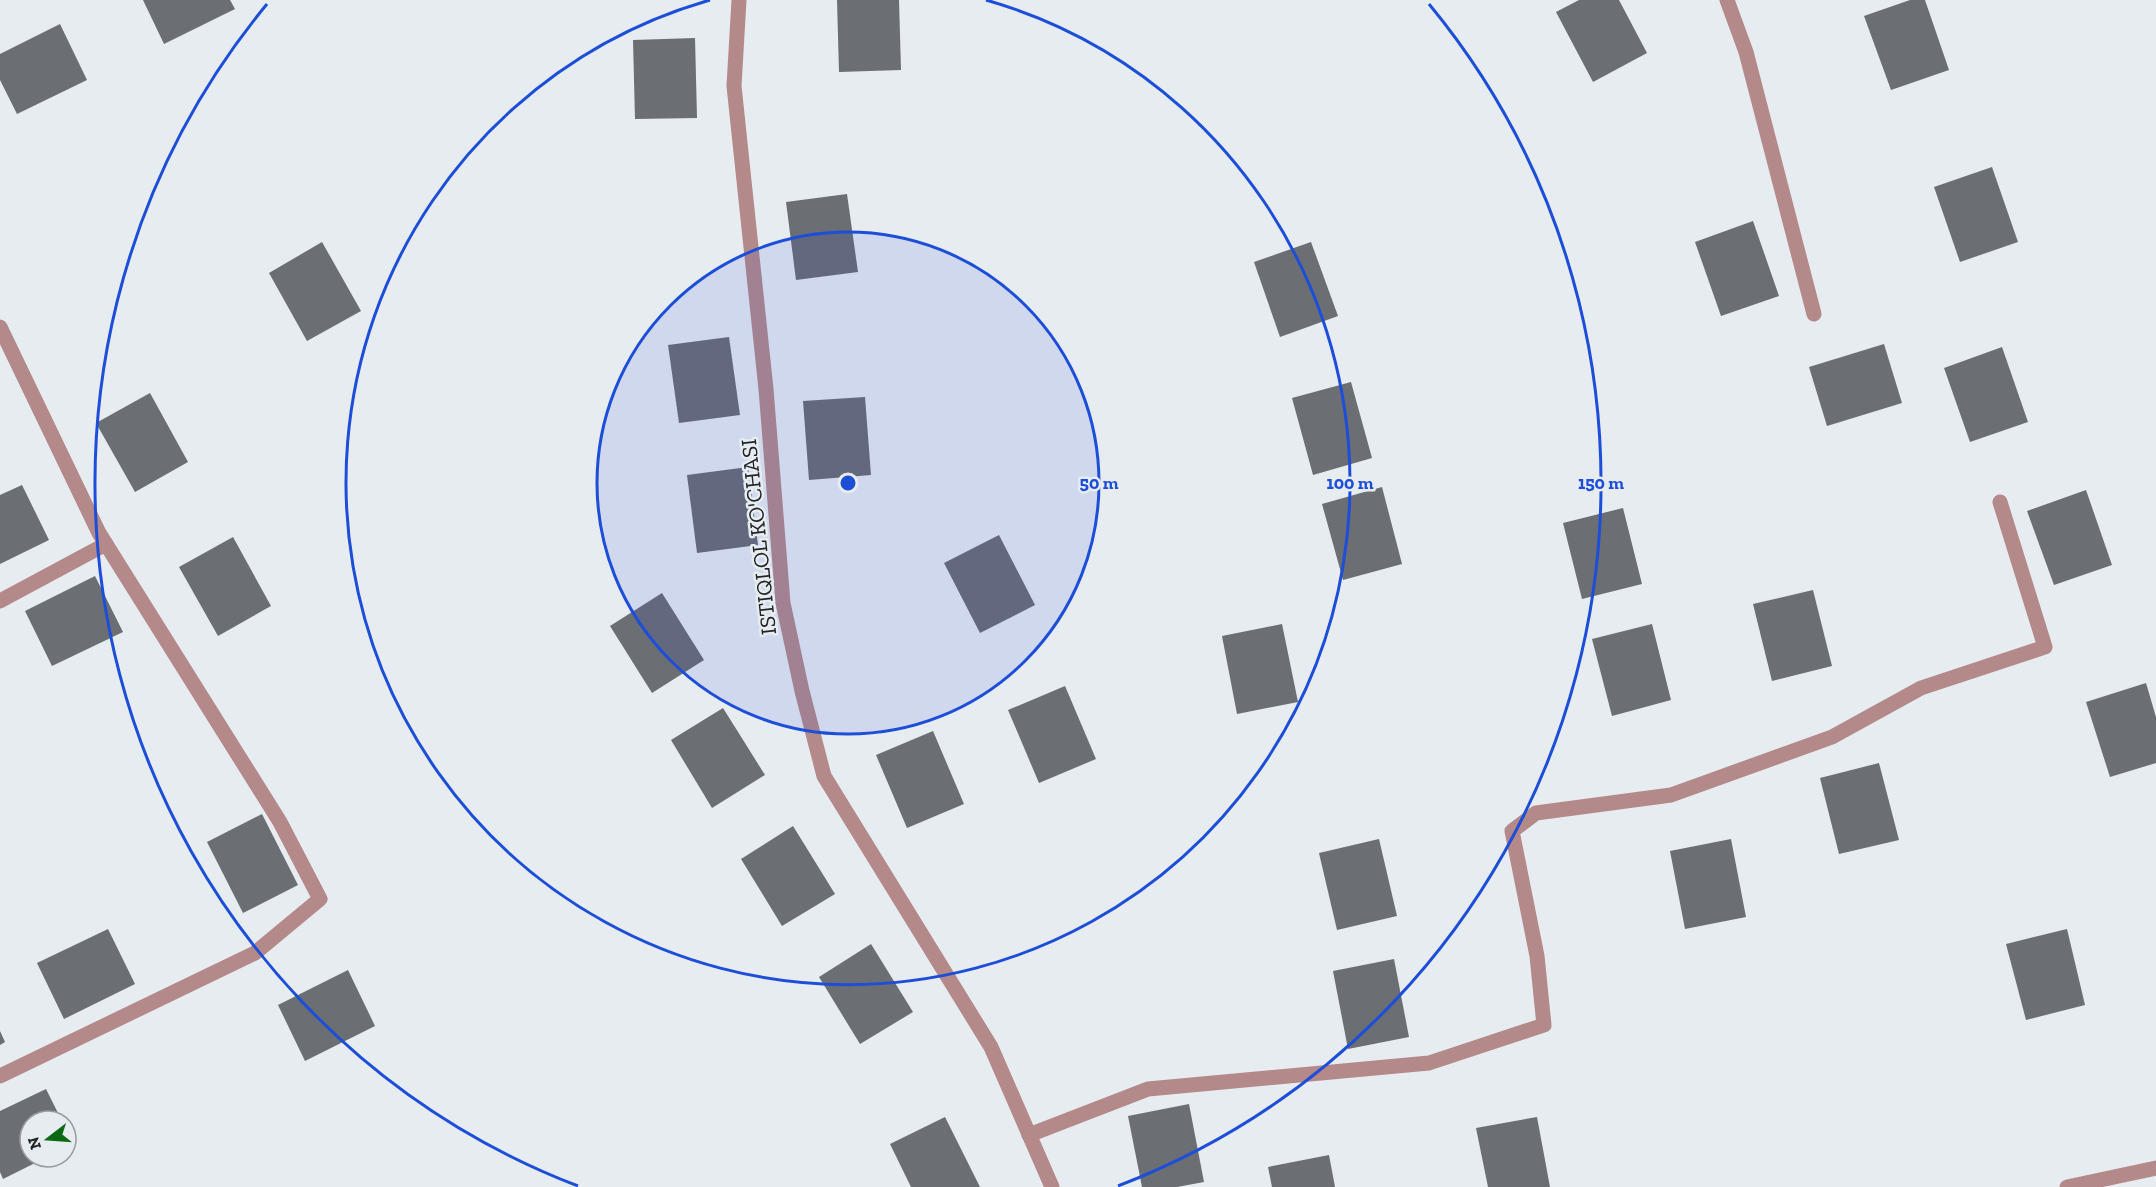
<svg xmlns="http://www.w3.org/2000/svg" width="2156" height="1187" viewBox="0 0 2156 1187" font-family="'Zilla Slab',serif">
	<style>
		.building { fill: #6b6e73 }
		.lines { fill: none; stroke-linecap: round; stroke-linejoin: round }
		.street { stroke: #b48989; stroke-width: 15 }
		.ring { fill: none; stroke: #1d4ed8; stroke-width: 3 }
		.labels { text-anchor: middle; stroke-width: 5; stroke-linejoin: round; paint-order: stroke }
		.street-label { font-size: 22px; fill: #222426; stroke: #e7ecf1 }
		.centre { fill: #1d4ed8; stroke: #e7ecf1; stroke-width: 3 }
		.ring-label { font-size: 18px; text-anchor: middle; font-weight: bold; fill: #1d4ed8; stroke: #e7ecf1; stroke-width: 5; stroke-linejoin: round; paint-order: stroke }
	</style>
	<rect width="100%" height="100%" fill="#e7ecf1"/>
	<g class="building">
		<polygon points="143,0 230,0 235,9 164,44"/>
		<polygon points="837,0 899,0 901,70 839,72"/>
		<polygon points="1579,0 1619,0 1647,53 1593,82 1556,12"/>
		<polygon points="1910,0 1925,0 1949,70 1891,90 1864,16"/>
		<polygon points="60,24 87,80 17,114 0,80 0,54"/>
		<polygon points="695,38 697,118 635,119 633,40"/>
		<polygon points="1992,167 2018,242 1960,262 1934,187"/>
		<polygon points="847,194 858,272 796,280 786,202"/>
		<polygon points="1753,221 1779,296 1721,316 1695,242"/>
		<polygon points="322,242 361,311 307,341 269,273"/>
		<polygon points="1311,242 1338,316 1280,337 1254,262"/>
		<polygon points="729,337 740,415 679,423 668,345"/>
		<polygon points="1884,344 1902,403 1827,426 1809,367"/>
		<polygon points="2002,347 2028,422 1970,442 1944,368"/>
		<polygon points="1351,382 1372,458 1313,475 1292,398"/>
		<polygon points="150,393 188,462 135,492 96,423"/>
		<polygon points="865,397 871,475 809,480 803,401"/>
		<polygon points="748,467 758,545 697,553 687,475"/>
		<polygon points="22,485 49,540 0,564 0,495"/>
		<polygon points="1382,487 1402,564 1343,580 1322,504"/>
		<polygon points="2086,490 2112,565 2054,585 2027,511"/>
		<polygon points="1623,508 1642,584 1582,599 1563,523"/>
		<polygon points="999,535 1035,605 980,633 944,563"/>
		<polygon points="233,537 271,606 218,636 179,567"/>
		<polygon points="95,576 123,632 52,666 25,611"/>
		<polygon points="1813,590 1832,666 1772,681 1753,604"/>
		<polygon points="662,593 704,660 652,693 610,626"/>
		<polygon points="1282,624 1298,702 1237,714 1222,636"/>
		<polygon points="1652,624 1671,700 1612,716 1592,639"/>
		<polygon points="2146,683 2156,717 2156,763 2110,777 2086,702"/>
		<polygon points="1065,686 1096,759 1039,783 1008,710"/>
		<polygon points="723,708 765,775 712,808 671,740"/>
		<polygon points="933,731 964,804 907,828 876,755"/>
		<polygon points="1879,763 1899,840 1839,854 1820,778"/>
		<polygon points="262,814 298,885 243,913 207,842"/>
		<polygon points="793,826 835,894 782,926 741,859"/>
		<polygon points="1379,839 1397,916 1337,930 1319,853"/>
		<polygon points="1731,839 1746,917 1685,929 1670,851"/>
		<polygon points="108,929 135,984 64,1019 37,963"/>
		<polygon points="2067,929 2085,1005 2026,1020 2006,944"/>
		<polygon points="871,944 913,1012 860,1044 819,977"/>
		<polygon points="1394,959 1409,1037 1348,1049 1333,971"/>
		<polygon points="348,970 375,1026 305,1061 278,1005"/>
		<polygon points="0,1031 5,1042 0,1045"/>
		<polygon points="46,1089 62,1121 30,1121 30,1157 47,1157 3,1179 0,1172 0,1111"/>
		<polygon points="1189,1104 1204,1182 1177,1187 1142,1187 1128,1116"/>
		<polygon points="945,1117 980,1187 911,1187 890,1144"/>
		<polygon points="1537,1117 1550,1187 1488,1187 1476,1128"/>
		<polygon points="66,1128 74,1144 66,1148"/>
		<polygon points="1329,1155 1335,1187 1272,1187 1268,1167"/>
	</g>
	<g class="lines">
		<g class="street">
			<polyline points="739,0 734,86 766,389 783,603 802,691 824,776 991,1047 1052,1187"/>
			<polyline points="1727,0 1746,52 1814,314"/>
			<polyline points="0,327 99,533 280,822 320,899 255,953 0,1076"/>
			<polyline points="0,601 106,544"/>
			<polyline points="1029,1135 1148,1089 1429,1063 1544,1025 1537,956 1512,831 1536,813 1671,795 1832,737 1921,688 2045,647 2000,502"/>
			<polyline points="2067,1187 2156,1168"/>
		</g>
	</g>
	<circle cx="848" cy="483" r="251" fill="#1d4ed8" fill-opacity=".12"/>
	<g class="ring">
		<circle cx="848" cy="483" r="251"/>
		<path d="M986 0A502 502 0 1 1 710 0"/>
		<path d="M578 1186A753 753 0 0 1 267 4M1429 4A753 753 0 0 1 1118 1186"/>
	</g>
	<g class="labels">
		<g class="street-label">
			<text transform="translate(758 537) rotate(-96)" y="8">ISTIQLOL KO'CHASI</text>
		</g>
	</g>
	<circle cx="848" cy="483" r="9" class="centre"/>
	<g class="ring-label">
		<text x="1099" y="489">50 m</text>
		<text x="1350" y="489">100 m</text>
		<text x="1601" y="489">150 m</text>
	</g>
	<g transform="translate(48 1139) rotate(253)"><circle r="28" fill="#e7ecf1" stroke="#989ca0" stroke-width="1.5"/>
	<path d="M0-4.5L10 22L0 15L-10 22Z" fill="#0b6913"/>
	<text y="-9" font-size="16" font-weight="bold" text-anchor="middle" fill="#222426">N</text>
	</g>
</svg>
